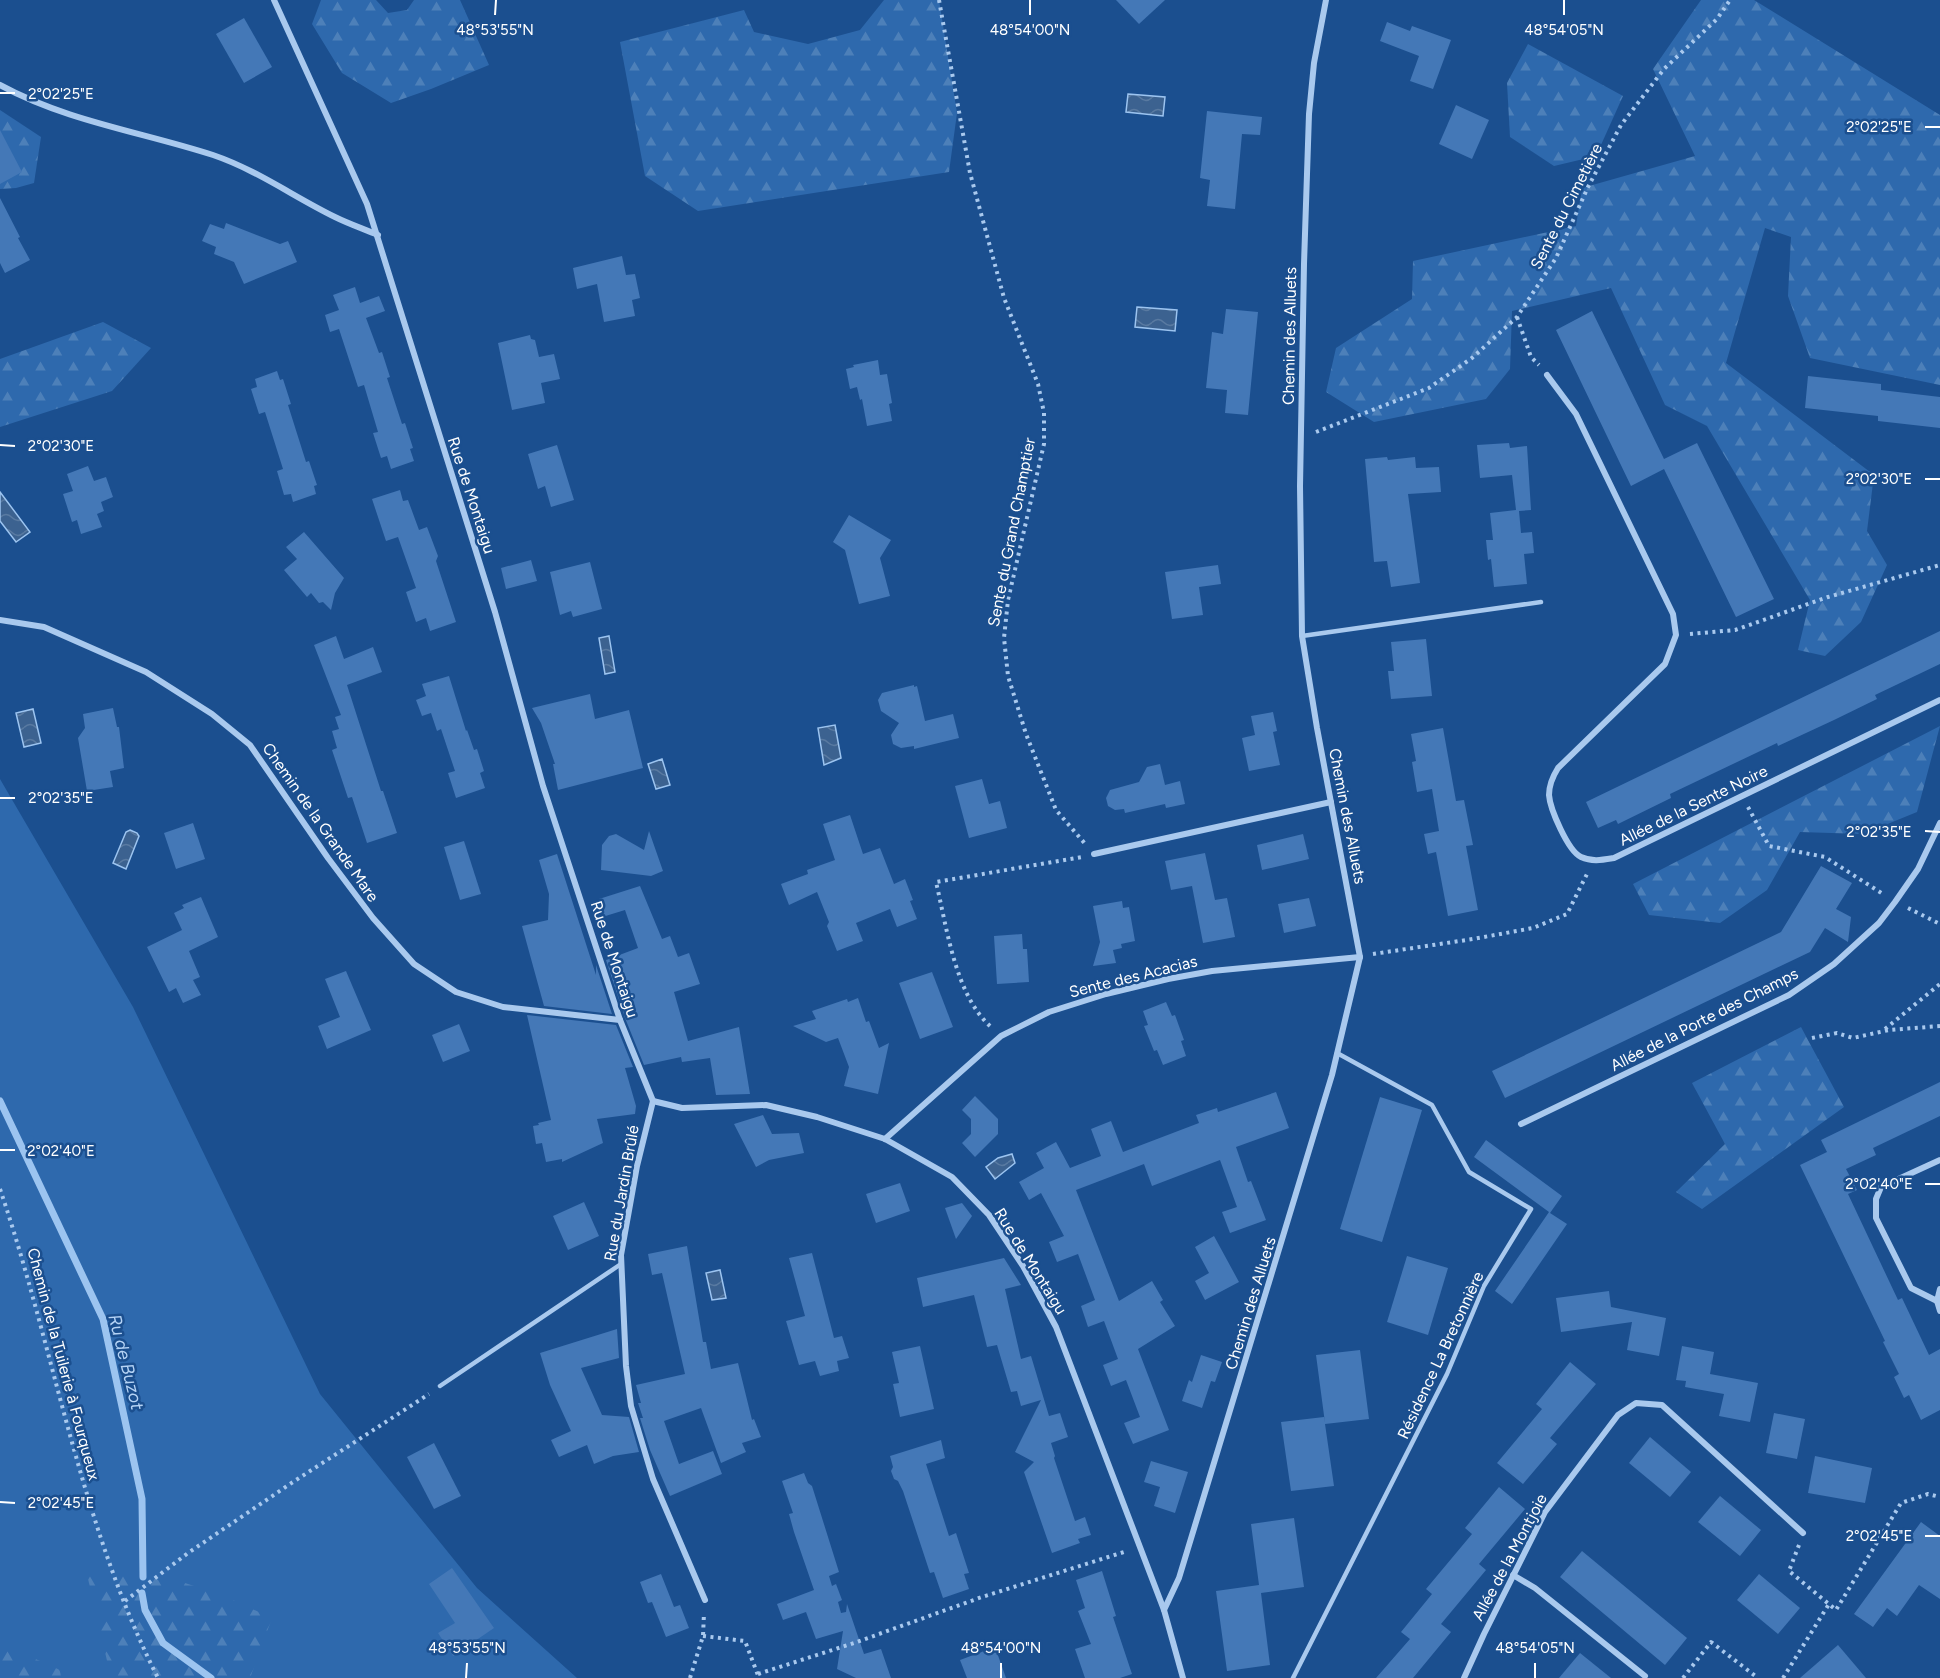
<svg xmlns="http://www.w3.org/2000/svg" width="1940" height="1678" viewBox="0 0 1940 1678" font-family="Figtree,sans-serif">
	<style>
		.green { fill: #2e69ad }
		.forest { fill: url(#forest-firs) }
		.water { fill: url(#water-waves); stroke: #9cc4f0; stroke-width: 1.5 }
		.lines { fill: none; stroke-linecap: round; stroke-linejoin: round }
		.stream { stroke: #9cc4f0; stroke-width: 7 }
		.building { fill: #4478b7 }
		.path { stroke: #a9c9ee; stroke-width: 4; stroke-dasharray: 3 4.5; stroke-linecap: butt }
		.lane { stroke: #a9c9ee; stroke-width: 4.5 }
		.street { stroke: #a9c9ee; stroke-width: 6 }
		.ticks { fill: none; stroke: #fff; stroke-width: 2 }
		.labels { text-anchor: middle; stroke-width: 5; stroke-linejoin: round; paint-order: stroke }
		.street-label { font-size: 16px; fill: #fff; stroke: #1b4f8f }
		.water-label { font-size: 18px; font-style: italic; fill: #b5d3f5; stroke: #1b4f8f }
		.ticks-label { font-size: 15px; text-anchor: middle; fill: #fff; stroke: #1b4f8f; stroke-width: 5; stroke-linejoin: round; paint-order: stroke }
	</style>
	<defs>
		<pattern id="forest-firs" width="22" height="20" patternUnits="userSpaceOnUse" patternTransform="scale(1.5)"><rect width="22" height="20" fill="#2e69ad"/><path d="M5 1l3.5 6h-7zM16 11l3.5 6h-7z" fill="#4d80b9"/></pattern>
		<pattern id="water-waves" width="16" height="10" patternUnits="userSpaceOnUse" patternTransform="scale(1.5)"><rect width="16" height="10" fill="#3c6290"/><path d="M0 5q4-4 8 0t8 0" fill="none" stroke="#597aa1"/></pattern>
	</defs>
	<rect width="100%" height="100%" fill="#1b4f8f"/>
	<polygon class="green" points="0,779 133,1007 320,1394 477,1588 577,1678 0,1678"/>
	<g class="forest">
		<polygon points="321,0 376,0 388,13 407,10 414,0 460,0 489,65 431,89 391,103 342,73 312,24"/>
		<polygon points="884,0 939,0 957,113 949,172 698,211 645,176 620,42 744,10 754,32 808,44 860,30"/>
		<polygon points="1701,0 1754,0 1940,115 1940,385 1810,358 1788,296 1791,237 1765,228 1726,363 1874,475 1867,531 1887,565 1861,622 1825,656 1798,650 1810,600 1707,426 1665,405 1611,288 1512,311 1510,369 1486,399 1374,422 1326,392 1336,348 1412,299 1413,261 1576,226 1582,188 1695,156 1653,69"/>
		<polygon points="1528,44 1623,96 1596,156 1554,166 1510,137 1507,83"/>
		<polygon points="0,110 41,137 34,183 16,188 0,189"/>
		<polygon points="103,322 151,348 112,391 0,427 0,359"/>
		<polygon points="1940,726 1917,812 1863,834 1800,832 1767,890 1720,923 1649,915 1633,884"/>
		<polygon points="1801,1027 1844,1107 1702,1209 1676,1192 1725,1144 1692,1083"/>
		<polygon points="86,1570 185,1583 224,1596 272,1618 250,1678 111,1678"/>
		<polygon points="0,1643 60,1670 61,1678 0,1678"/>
	</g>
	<g class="water">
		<polygon points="1128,94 1165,97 1163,116 1126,112"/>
		<polygon points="1137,307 1177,310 1175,331 1135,327"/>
		<polygon points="0,492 30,532 16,542 0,521"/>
		<polygon points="609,636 615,672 605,674 599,638"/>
		<polygon points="33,709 41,743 24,747 16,713"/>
		<polygon points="835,725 841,758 824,765 818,728"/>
		<polygon points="662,759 670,785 656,789 648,764"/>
		<polygon points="130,830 137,833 139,836 126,869 113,863 126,832"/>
		<polygon points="1012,1154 1015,1163 995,1179 986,1167 998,1158"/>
		<polygon points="720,1270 726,1298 712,1300 706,1273"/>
	</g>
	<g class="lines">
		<g class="stream">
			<polyline points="0,1101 103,1319 142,1499 143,1577"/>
			<polyline points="142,1593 145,1610 163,1643 211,1678"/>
		</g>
	</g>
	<g class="building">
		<polygon points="1116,0 1165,0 1139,24"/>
		<polygon points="244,18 272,67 244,83 216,34"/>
		<polygon points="1387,22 1410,31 1412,26 1451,40 1433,89 1410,81 1419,56 1380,41"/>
		<polygon points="1456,105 1489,120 1472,159 1439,144"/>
		<polygon points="1207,111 1262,117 1260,135 1242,134 1235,209 1207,206 1210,180 1200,178"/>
		<polygon points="0,130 22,172 0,184"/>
		<polygon points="0,198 20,237 18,238 30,260 5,273 0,263"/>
		<polygon points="226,223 280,244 288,241 297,262 244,284 234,262 214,254 216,247 202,241 210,224 224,229"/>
		<polygon points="622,256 626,275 635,274 640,298 632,300 635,316 604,322 597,284 577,289 573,268"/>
		<polygon points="355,287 360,303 379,296 385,311 366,318 379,353 382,352 390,377 387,378 402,424 405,423 413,448 410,449 414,461 391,469 387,456 381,458 373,433 378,432 364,385 358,387 339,329 330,332 325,315 339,310 333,295"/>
		<polygon points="1226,309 1258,312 1248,415 1225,413 1227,390 1206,388 1212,332 1223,334"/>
		<polygon points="1592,311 1664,459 1697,443 1774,599 1736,617 1664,469 1631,486 1556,330"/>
		<polygon points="530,335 531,339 535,340 539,357 554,354 560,379 541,383 545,403 512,410 498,343"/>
		<polygon points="878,360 880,375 887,374 892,403 889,404 892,421 867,426 862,399 860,400 857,387 850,389 846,369 854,367 853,365"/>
		<polygon points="277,371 280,380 283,379 291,404 288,405 306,462 309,461 317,485 314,486 316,494 293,502 291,494 284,495 277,471 283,469 265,412 259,414 251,389 257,387 255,379"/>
		<polygon points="1808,376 1881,384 1881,390 1940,397 1940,428 1878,421 1878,416 1805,408"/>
		<polygon points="1509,443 1510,448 1527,446 1531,510 1519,511 1521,533 1532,532 1534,553 1524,554 1527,584 1494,587 1491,559 1488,560 1486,540 1493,540 1490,513 1516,510 1512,475 1480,478 1477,445"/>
		<polygon points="557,445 574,500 551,507 545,486 538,489 528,454"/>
		<polygon points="1387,457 1388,460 1415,457 1416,468 1439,467 1441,492 1408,494 1420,583 1391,587 1387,561 1374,562 1365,459"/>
		<polygon points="88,466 94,481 106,477 113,497 101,502 104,511 97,514 102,527 81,534 77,520 72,522 63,494 73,491 67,474"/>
		<polygon points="400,490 403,501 408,500 419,530 427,527 438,556 436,561 456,622 430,631 426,618 416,622 406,592 416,588 398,537 386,541 372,499"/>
		<polygon points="849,515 891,540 880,558 890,596 859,604 845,550 833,542"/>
		<polygon points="304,532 344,578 335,593 331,610 323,602 319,603 311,593 307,597 284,570 297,559 286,547"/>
		<polygon points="531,560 537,581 506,589 501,568"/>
		<polygon points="590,562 602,609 573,617 571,611 560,615 550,572"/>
		<polygon points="1218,565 1221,584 1199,587 1203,615 1172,619 1165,572"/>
		<polygon points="1940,631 1940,664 1875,695 1877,699 1834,720 1778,746 1777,743 1670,794 1671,798 1618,824 1616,820 1598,828 1586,802"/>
		<polygon points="336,636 344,659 373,647 382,672 347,685 381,791 383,791 397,833 367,843 352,797 348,798 332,750 337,748 332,731 339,729 335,717 341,715 314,645"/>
		<polygon points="1426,639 1432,696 1391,699 1388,671 1394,671 1391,642"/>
		<polygon points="449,676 466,731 467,730 474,750 477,749 484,771 480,773 485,788 456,798 448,773 455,771 441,729 437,731 431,713 422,716 416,700 426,696 422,684"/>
		<polygon points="914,685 914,687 917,686 925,721 953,714 959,738 914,749 914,746 901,748 893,744 891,735 899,723 881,711 878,700 882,693"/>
		<polygon points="590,694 595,719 629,710 643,768 558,790 553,764 555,764 541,723 532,708"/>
		<polygon points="113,708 117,727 119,727 124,768 110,771 113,787 87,791 78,738 85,728 83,714"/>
		<polygon points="1273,712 1277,731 1273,732 1280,765 1249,771 1242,738 1255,735 1251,716"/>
		<polygon points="1443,728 1456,801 1464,800 1473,845 1466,846 1478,910 1448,916 1436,852 1428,854 1424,834 1439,831 1432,789 1417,792 1412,762 1416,761 1411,734"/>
		<polygon points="1160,764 1165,785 1180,781 1185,804 1166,808 1165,804 1125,813 1124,809 1115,810 1108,806 1106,798 1110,790 1139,782 1147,767"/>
		<polygon points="982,779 989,804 1000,801 1007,828 969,838 955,786"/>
		<polygon points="850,815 863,854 880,848 894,884 905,879 913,900 910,901 917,919 897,927 890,909 856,923 863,941 837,951 827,926 829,922 817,892 789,905 781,884 808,874 807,870 835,860 823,824"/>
		<polygon points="193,823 205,859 176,869 164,833"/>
		<polygon points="649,831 663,871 651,876 601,870 602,845 609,836 616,834 644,850"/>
		<polygon points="1303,834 1309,859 1262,870 1257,845"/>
		<polygon points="464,841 481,894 460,900 444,847"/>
		<polygon points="1205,853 1215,900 1227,898 1235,937 1203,943 1192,886 1171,890 1165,861"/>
		<polygon points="557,854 596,975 596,965 612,1014 544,1006 522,926 548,920 549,894 539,860"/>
		<polygon points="1821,866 1852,883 1836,909 1851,917 1848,942 1825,928 1810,952 1505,1098 1492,1071 1781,932"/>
		<polygon points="640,886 662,939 670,936 678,957 689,953 700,984 674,992 688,1041 739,1027 750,1094 716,1095 710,1058 682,1062 681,1057 644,1065 625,1018 606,960 638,948 625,910 599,918 599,899"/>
		<polygon points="201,897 218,937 189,951 200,977 193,980 201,995 183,1003 176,988 169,992 147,947 182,930 174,913 184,908 182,905"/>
		<polygon points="1309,898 1316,926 1284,933 1278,904"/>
		<polygon points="1122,901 1123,908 1129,907 1135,941 1121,944 1122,948 1113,950 1116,963 1093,966 1100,942 1093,906"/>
		<polygon points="1022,934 1023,949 1027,949 1029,982 997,984 994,936"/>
		<polygon points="346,971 371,1030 327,1049 318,1026 340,1017 325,979"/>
		<polygon points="932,972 953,1027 920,1039 899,983"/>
		<polygon points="858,998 866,1022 869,1021 879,1048 889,1043 878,1094 844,1086 849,1067 838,1038 826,1042 793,1026 816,1019 812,1011 847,999 848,1002"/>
		<polygon points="1166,1002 1172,1016 1175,1015 1184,1040 1181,1041 1186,1056 1163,1065 1157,1050 1154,1051 1144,1026 1148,1025 1143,1011"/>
		<polygon points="527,1015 616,1025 633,1067 625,1068 636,1106 635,1114 597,1119 603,1143 562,1162 562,1159 546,1162 542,1143 536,1144 533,1126 539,1125 538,1123 551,1120"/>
		<polygon points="459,1024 470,1051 443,1062 432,1035"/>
		<polygon points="1940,1082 1940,1116 1873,1148 1876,1155 1846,1169 1857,1190 1848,1194 1898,1300 1902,1298 1929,1355 1940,1349 1940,1410 1921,1420 1909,1395 1904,1398 1894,1377 1899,1374 1883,1342 1885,1341 1800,1165 1827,1152 1821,1140"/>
		<polygon points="1276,1092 1289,1128 1236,1147 1248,1182 1251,1181 1266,1220 1230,1233 1222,1212 1237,1207 1220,1160 1152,1186 1144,1164 1076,1190 1119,1301 1152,1281 1163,1300 1160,1302 1175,1326 1138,1349 1169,1430 1133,1444 1124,1423 1140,1417 1126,1380 1111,1386 1103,1365 1118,1359 1104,1321 1088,1327 1081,1306 1095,1300 1078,1254 1057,1262 1049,1242 1064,1236 1041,1193 1029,1200 1019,1182 1044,1168 1036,1153 1056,1142 1070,1168 1101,1156 1091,1129 1111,1121 1123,1152 1199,1123 1196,1115 1217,1108 1218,1112"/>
		<polygon points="975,1096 998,1119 998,1134 975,1157 962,1143 971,1134 971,1119 962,1110"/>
		<polygon points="1380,1097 1422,1110 1382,1242 1340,1229"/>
		<polygon points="763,1115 772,1134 799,1133 804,1153 769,1160 756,1167 734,1124"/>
		<polygon points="1486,1140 1562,1196 1550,1213 1567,1224 1512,1304 1495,1291 1549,1212 1474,1157"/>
		<polygon points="900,1183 910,1211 876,1223 866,1194"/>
		<polygon points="584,1202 599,1236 568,1250 553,1216"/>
		<polygon points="962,1203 972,1216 956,1239 945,1208"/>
		<polygon points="1214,1236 1239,1282 1205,1300 1195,1281 1209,1273 1195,1247"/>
		<polygon points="687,1246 703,1342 706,1342 711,1369 738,1363 752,1420 754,1419 761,1437 742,1443 746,1452 721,1463 701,1408 664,1421 679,1464 713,1451 722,1474 670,1496 650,1450 640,1418 643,1418 638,1403 641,1403 636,1385 685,1374 662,1273 652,1275 648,1254"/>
		<polygon points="812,1253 834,1338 842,1336 849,1358 837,1361 839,1371 820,1376 815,1361 799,1365 786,1321 805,1316 789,1258"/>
		<polygon points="1407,1256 1448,1268 1428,1335 1387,1322"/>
		<polygon points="1004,1258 1021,1285 1005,1289 1021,1359 1031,1356 1049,1416 1060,1413 1068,1437 1051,1443 1055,1456 1054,1458 1075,1521 1085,1517 1091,1535 1078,1539 1080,1543 1052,1553 1024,1472 1034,1462 1015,1452 1041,1400 1021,1406 1017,1391 1011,1392 997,1345 987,1347 974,1295 923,1307 917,1278"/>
		<polygon points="1609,1291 1611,1307 1666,1318 1659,1356 1627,1350 1632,1322 1561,1332 1556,1298"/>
		<polygon points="617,1329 619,1358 581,1368 602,1415 629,1417 639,1452 613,1456 594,1464 587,1445 559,1457 551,1440 571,1431 550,1385 540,1353"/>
		<polygon points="920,1346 934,1409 900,1417 893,1384 899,1383 892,1352"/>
		<polygon points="1682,1346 1714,1352 1710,1374 1758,1383 1750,1422 1719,1416 1724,1394 1685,1387 1686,1381 1676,1380"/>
		<polygon points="1360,1350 1369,1419 1325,1424 1334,1486 1291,1491 1281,1422 1324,1417 1325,1423 1316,1355"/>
		<polygon points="1201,1355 1222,1362 1215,1382 1211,1381 1202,1408 1182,1401 1189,1380 1192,1382"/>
		<polygon points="1570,1362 1596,1384 1550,1438 1557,1444 1523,1484 1497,1463 1542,1409 1536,1404"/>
		<polygon points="1774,1413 1805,1419 1797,1459 1766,1453"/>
		<polygon points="1650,1437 1691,1472 1670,1497 1629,1463"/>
		<polygon points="941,1440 945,1458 926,1464 949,1536 956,1533 969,1573 964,1574 969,1589 943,1598 934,1572 930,1573 903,1491 898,1481 894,1479 891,1471 893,1467 890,1456"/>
		<polygon points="434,1443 461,1496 434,1509 407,1457"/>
		<polygon points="1815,1456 1872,1468 1865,1503 1808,1493"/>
		<polygon points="1151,1461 1188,1472 1175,1513 1154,1506 1160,1487 1144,1482"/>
		<polygon points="804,1473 808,1483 812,1486 839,1572 829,1576 832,1586 836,1584 842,1600 838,1602 841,1613 846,1612 847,1604 864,1654 881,1649 891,1678 856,1678 837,1669 843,1631 816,1639 806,1612 783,1620 777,1604 814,1590 794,1532 789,1514 793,1513 782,1481"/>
		<polygon points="1499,1487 1525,1509 1479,1564 1486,1570 1441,1624 1451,1632 1413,1678 1376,1678 1410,1639 1401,1632 1432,1594 1426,1589 1472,1534 1465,1528"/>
		<polygon points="1720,1496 1761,1530 1740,1556 1698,1522"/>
		<polygon points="1294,1518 1304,1587 1261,1593 1270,1665 1227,1671 1216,1591 1259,1585 1251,1524"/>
		<polygon points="1921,1522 1940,1536 1940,1599 1919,1585 1897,1616 1887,1608 1873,1627 1854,1614"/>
		<polygon points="1582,1551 1687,1638 1665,1665 1560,1577"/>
		<polygon points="452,1568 494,1628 453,1656 438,1633 455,1623 429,1584"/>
		<polygon points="1102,1571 1116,1616 1113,1617 1132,1674 1120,1678 1085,1678 1075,1649 1091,1644 1078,1611 1085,1608 1076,1580"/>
		<polygon points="661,1574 674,1607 680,1605 689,1628 666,1637 652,1602 648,1603 640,1582"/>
		<polygon points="1759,1574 1800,1608 1778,1634 1737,1600"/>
		<polygon points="1838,1645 1866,1678 1800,1678"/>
		<polygon points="995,1647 1006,1678 967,1678 960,1660"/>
		<polygon points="1580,1653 1611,1678 1559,1678"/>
	</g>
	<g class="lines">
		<g class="path">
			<polyline points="939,0 970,173 1004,298 1038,384 1044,413 1044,444 1008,600 1004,638 1008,676 1026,734 1056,810 1087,846"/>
			<polyline points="1517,317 1531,357 1539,365"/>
			<polyline points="1316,432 1429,388 1472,358 1517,317 1556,258 1588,187 1621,125 1664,69 1717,19 1730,0"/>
			<polyline points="1690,634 1735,630 1828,597 1940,565"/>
			<polyline points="1748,807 1769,846 1825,857 1883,894"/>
			<polyline points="1908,908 1940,924"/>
			<polyline points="1373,954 1473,939 1533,928 1567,914 1587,874"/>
			<path d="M990,1026C955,994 947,928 936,882L1082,857"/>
			<polyline points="1885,1029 1940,984"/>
			<polyline points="1812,1038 1837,1033 1853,1038 1889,1030 1940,1026"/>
			<path d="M0,1189C55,1351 80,1524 158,1678"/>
			<polyline points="1799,1545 1789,1571 1836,1610 1901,1503 1928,1494 1940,1497"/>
			<polyline points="125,1601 188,1553 293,1482 429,1394"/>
			<polyline points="703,1636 745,1641 759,1678"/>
			<polyline points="758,1674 854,1643 982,1597 1127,1551"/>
			<polyline points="690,1678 703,1636 704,1613"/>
			<polyline points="1683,1678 1711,1642 1758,1678"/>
			<polyline points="1783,1678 1829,1604"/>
		</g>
		<g class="lane">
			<polyline points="1302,636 1541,602"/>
			<polyline points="440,1386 621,1264"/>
			<polyline points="1293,1678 1447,1374 1484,1286 1531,1209 1469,1172 1432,1105 1337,1053"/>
		</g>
		<g class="street">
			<polyline points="274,0 367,204 495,612 543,786 620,1020 653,1101"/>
			<path d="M0,85C66,121 142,132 213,155C257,170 294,197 335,217C349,224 364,229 378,235"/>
			<path d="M1547,375L1576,414L1673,614L1676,635L1665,664L1558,768C1553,776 1549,785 1549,795C1550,809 1568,851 1581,857C1592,862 1602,860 1614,858L1940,700"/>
			<polyline points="0,620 44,627 146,672 212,714 250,745 328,858 373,918 414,964 456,992 503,1007 620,1020"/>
			<polyline points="1094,854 1331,802"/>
			<polyline points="653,1101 682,1108 766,1105 817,1117 885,1139 952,1177 989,1215 1023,1266 1056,1327 1164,1610 1183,1678"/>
			<polyline points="653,1101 637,1166 621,1255 626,1366 631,1406 653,1479 705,1600"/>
			<polyline points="1521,1124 1789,995 1834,964 1879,923 1895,902 1918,869 1940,823"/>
			<polyline points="885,1139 1001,1036 1049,1012 1106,994 1168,979 1212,971 1360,957"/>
			<polyline points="1940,1289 1937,1301 1940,1311"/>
			<polyline points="1937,1301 1911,1288 1876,1218 1876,1199 1881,1187 1940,1160"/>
			<polyline points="1513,1575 1535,1588 1645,1676"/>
			<polyline points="1164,1610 1179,1578 1332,1075 1360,957 1317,728 1302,636 1300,486 1304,264 1309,114 1314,63 1326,0"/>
			<polyline points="1464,1678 1484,1634 1545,1512 1618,1415 1636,1403 1662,1405 1803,1533"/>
		</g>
	</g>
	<path class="ticks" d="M495,15L496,0M1030,15V0M1564,15V0M0,93H15M1925,127H1940M0,445L15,446M1925,479H1940M0,798H15M1925,831L1940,832M0,1150H15M1925,1184H1940M0,1502L15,1503M1925,1536H1940M466,1678L467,1663M1001,1678V1663M1535,1678V1663"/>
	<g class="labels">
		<g class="street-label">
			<text transform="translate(1566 206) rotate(-63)" y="6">Sente du Cimetière</text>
			<text transform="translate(1289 336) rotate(-89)" y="6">Chemin des Alluets</text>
			<text transform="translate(472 495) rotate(72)" y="6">Rue de Montaigu</text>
			<text transform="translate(1011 532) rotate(-79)" y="6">Sente du Grand Champtier</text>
			<text transform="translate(1693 805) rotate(-26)" y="6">Allée de la Sente Noire</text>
			<text transform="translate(1348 816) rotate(79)" y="6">Chemin des Alluets</text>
			<text transform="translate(321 822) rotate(55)" y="6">Chemin de la Grande Mare</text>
			<text transform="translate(615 959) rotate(72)" y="6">Rue de Montaigu</text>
			<text transform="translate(1133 976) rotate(-14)" y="6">Sente des Acacias</text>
			<text transform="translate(1704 1019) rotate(-27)" y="6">Allée de la Porte des Champs</text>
			<text transform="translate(621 1193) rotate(-80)" y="6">Rue du Jardin Brûlé</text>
			<text transform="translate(1031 1261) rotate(58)" y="6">Rue de Montaigu</text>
			<text transform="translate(1250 1303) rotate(-73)" y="6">Chemin des Alluets</text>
			<text transform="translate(1440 1355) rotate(-65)" y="6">Résidence La Bretonnière</text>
			<text transform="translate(64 1364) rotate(75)" y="6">Chemin de la Tuilerie à Fourqueux</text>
			<text transform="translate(1509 1557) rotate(-62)" y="6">Allée de la Montjoie</text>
		</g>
		<g class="water-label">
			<text transform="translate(126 1362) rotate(76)" y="6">Ru de Buzot</text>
		</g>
	</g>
	<g class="ticks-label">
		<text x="495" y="35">48°53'55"N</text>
		<text x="1030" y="35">48°54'00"N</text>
		<text x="1564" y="35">48°54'05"N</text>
		<text x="61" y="99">2°02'25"E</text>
		<text x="1879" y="132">2°02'25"E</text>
		<text x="61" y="451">2°02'30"E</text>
		<text x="1879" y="484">2°02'30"E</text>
		<text x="61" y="803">2°02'35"E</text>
		<text x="1879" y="837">2°02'35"E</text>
		<text x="61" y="1156">2°02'40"E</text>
		<text x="1879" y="1189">2°02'40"E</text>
		<text x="61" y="1508">2°02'45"E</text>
		<text x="1879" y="1541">2°02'45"E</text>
		<text x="467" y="1653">48°53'55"N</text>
		<text x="1001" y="1653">48°54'00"N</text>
		<text x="1535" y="1653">48°54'05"N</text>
	</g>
</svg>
